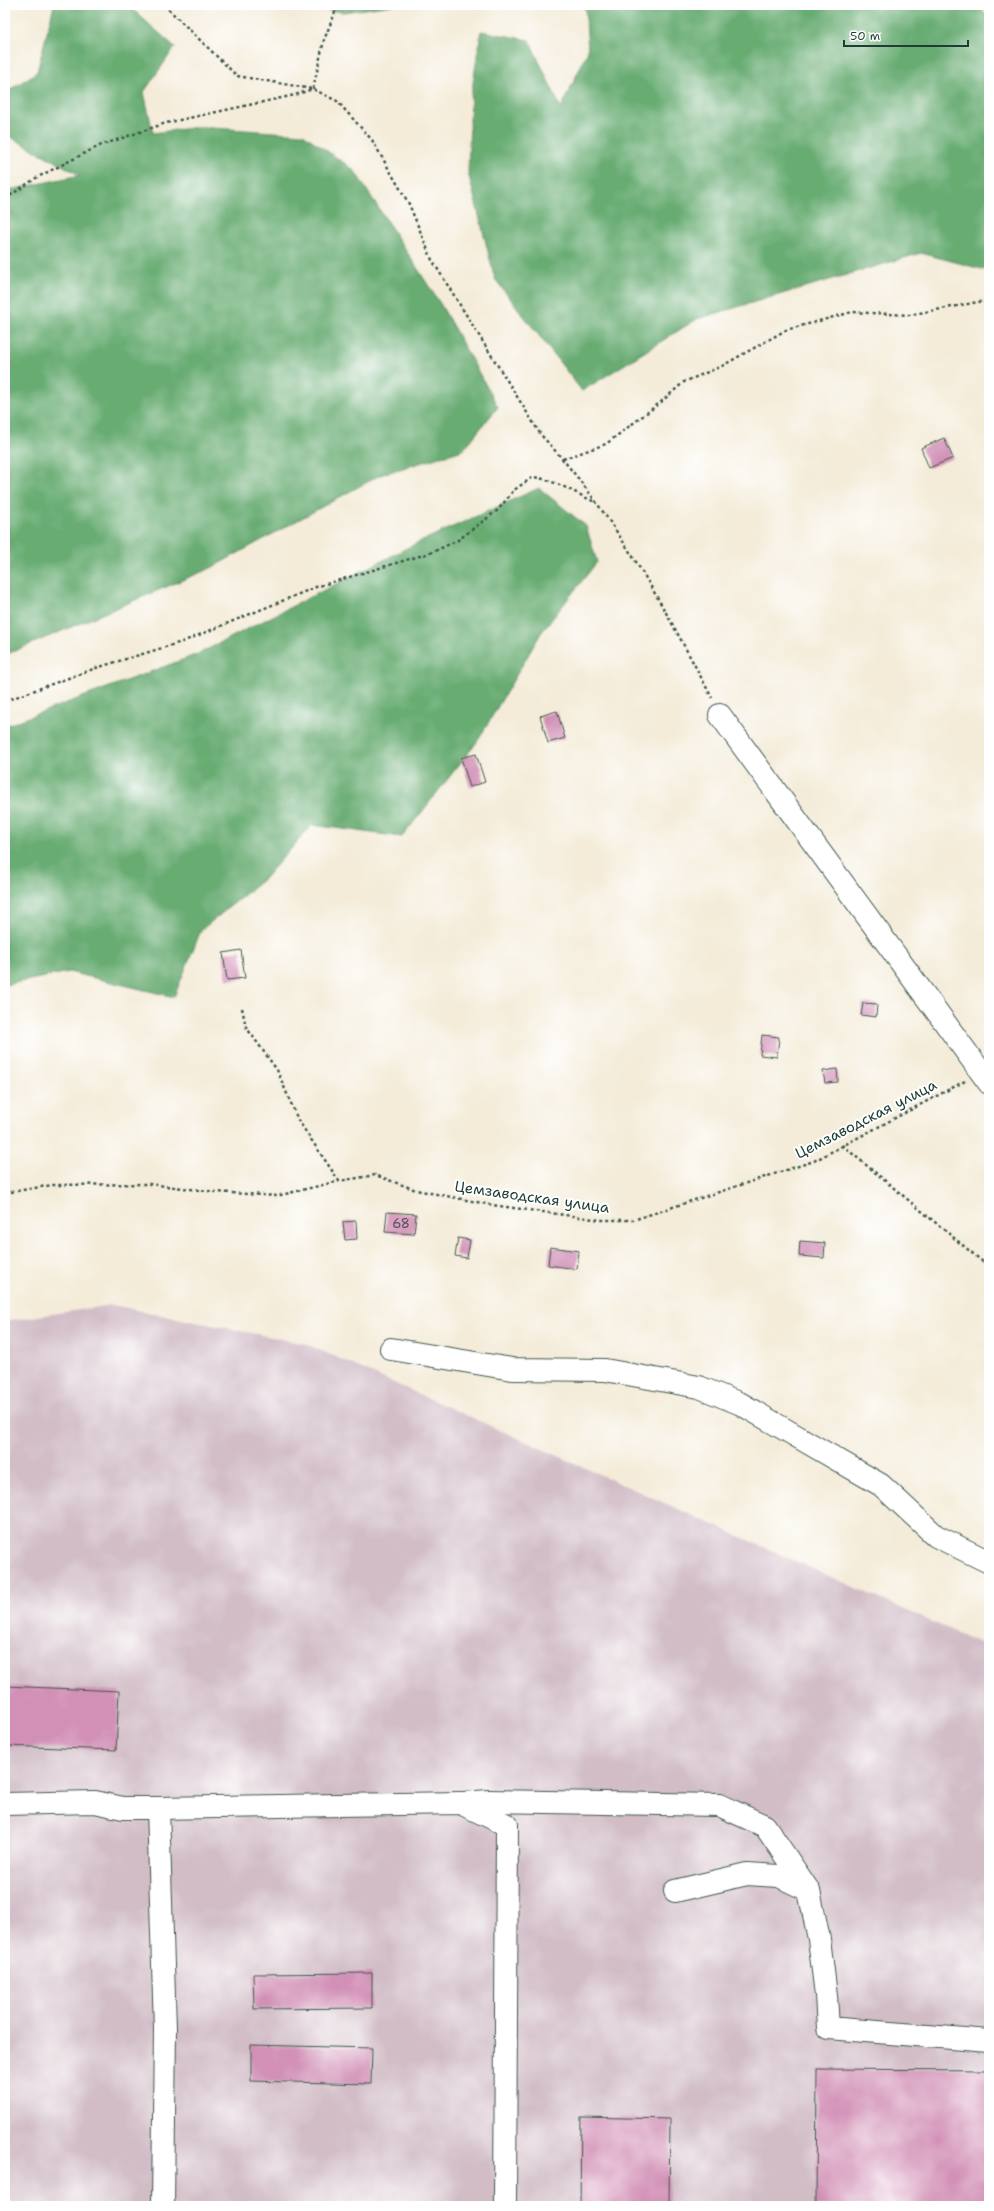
<svg xmlns="http://www.w3.org/2000/svg" width="994" height="2211" viewBox="0 0 994 2211" font-family="'Shantell Sans',sans-serif">
	<style>
		.industrial { fill: #d2bdc7 }
		.forest { fill: #68ac72; stroke: #447453 }
		.building { fill: #d290b6 }
		.lines { fill: none; stroke-linecap: round; stroke-linejoin: round }
		.minor-casing { stroke: #3f574d; stroke-width: 24 }
		.path { stroke: #3f574d; stroke-width: 2.5; stroke-dasharray: 3 3; stroke-linecap: butt }
		.minor { stroke: #fff; stroke-width: 22 }
		.labels { text-anchor: middle; stroke-width: 4; stroke-linejoin: round; paint-order: stroke }
		.number-label { font-size: 13px; fill: #4c5254 }
		.street-label { font-size: 15px; fill: #1f3d34; stroke: #fff }
	</style>
	<rect width="100%" height="100%" fill="#fff"/>
	<filter id="ink" filterUnits="userSpaceOnUse"><feTurbulence type="fractalNoise" baseFrequency=".025" numOctaves="2"/><feDisplacementMap in="SourceGraphic" scale="8" xChannelSelector="R" yChannelSelector="G"/><feConvolveMatrix kernelMatrix="1 2 1 2 8 2 1 2 1" color-interpolation-filters="sRGB"/></filter>
	<filter id="wash" filterUnits="userSpaceOnUse"><feTurbulence type="fractalNoise" baseFrequency=".012" numOctaves="4" result="noise"/><feDisplacementMap in="SourceGraphic" scale="16" xChannelSelector="R" yChannelSelector="G"/><feGaussianBlur stdDeviation="0.9" result="paint"/><feColorMatrix in="noise" values="0 0 0 0 0 0 0 0 0 0 0 0 0 0 0 0 0 1.4 0 .05"/><feComposite in="paint" operator="in"/></filter>
	<g filter="url(#wash)">
		<rect width="100%" height="100%" fill="#f4ecd9"/>
		<polygon class="industrial" points="112,1305 306,1344 989,1647 989,2206 5,2206 5,1321"/>
		<g class="forest">
			<polygon points="54,5 130,5 131,8 175,47 144,92 153,133 199,127 303,134 354,170 441,305 498,407 463,450 380,475 211,568 5,655 5,191 80,175 5,134 5,93 37,72"/>
			<polygon points="286,5 393,5 343,12"/>
			<polygon points="585,5 980,5 989,21 989,271 921,253 697,319 582,391 495,279 468,172 471,96 481,31 529,40 561,108 588,51"/>
			<polygon points="539,488 586,526 597,562 541,633 477,742 402,837 312,825 264,879 201,930 174,997 69,972 5,985 5,726 198,654 417,543"/>
		</g>
		<g id="blocks">
			<g class="building">
				<polygon points="944,438 953,458 929,468 921,448"/>
				<polygon points="557,711 565,738 548,743 540,716"/>
				<polygon points="476,754 485,782 470,787 461,758"/>
				<polygon points="241,950 245,978 227,980 223,953"/>
				<polygon points="863,1003 877,1004 876,1017 861,1015"/>
				<polygon points="762,1035 779,1037 777,1057 760,1055"/>
				<polygon points="837,1069 838,1082 825,1083 823,1071"/>
				<polygon points="387,1212 416,1214 414,1234 385,1232"/>
				<polygon points="356,1221 357,1239 345,1240 343,1222"/>
				<polygon points="458,1238 470,1240 467,1258 455,1256"/>
				<polygon points="800,1241 825,1243 824,1258 799,1256"/>
				<polygon points="550,1247 579,1251 577,1269 548,1265"/>
				<polygon points="5,1686 119,1691 116,1750 5,1746"/>
				<polygon points="372,1973 372,2008 254,2009 253,1974"/>
				<polygon points="251,2045 372,2048 371,2084 251,2081"/>
				<polygon points="817,2069 989,2070 989,2206 816,2206"/>
				<polygon points="581,2117 670,2119 669,2206 580,2206"/>
			</g>
		</g>
	</g>
	<g filter="url(#ink)">
		<use href="#blocks" fill-opacity="0" stroke="#3f574d" stroke-width="1"/>
		<g class="lines">
			<defs>
				<g id="minor">
					<polyline points="720,715 989,1083"/>
					<polyline points="391,1349 512,1369 605,1370 699,1387 741,1404 881,1485 936,1536 989,1562"/>
					<polyline points="463,1803 489,1801 719,1805 765,1826 809,1891 819,1939 826,1995 828,2028 989,2041"/>
					<polyline points="5,1804 95,1802 123,1808 158,1808 165,2028 163,2206"/>
					<polyline points="158,1808 460,1803 507,1825 505,2206"/>
					<polyline points="675,1891 747,1874 779,1876 808,1890"/>
				</g>
			</defs>
			<use href="#minor" class="minor-casing"/>
			<g class="path">
				<path d="M164,5L237,76L313,89L337,101L372,140L409,204L432,260L541,435C613,512 663,605 712,698"/>
				<polyline points="5,199 36,178 99,146 166,123 295,95 313,89 324,40 338,5"/>
				<polyline points="563,459 606,444 661,402 684,382 722,366 786,330 852,312 909,315 989,300"/>
				<path d="M5,701L96,668L182,642L316,587L433,552L458,540L498,510L514,490L533,477C555,480 577,494 597,503"/>
				<polyline points="242,1008 246,1027 277,1070 298,1120 339,1181 375,1175 416,1190 492,1205 601,1220 633,1220 814,1161 965,1081"/>
				<polyline points="842,1145 989,1267"/>
				<polyline points="5,1193 53,1185 149,1184 216,1192 277,1196 339,1181"/>
			</g>
			<use href="#minor" class="minor"/>
		</g>
	</g>
	<g class="labels">
		<g class="number-label">
			<text x="401" y="1228">68</text>
		</g>
		<g class="street-label">
			<text transform="translate(866 1119) rotate(-27)" y="5">Цемзаводская улица</text>
			<text transform="translate(532 1197) rotate(8)" y="5">Цемзаводская улица</text>
		</g>
	</g>
	<rect width="994" height="2211" fill="none" stroke="#fff" stroke-width="20"/>
	<path d="M844 40v6h124v-6" fill="none" stroke="#1f3d34" stroke-width="2"/>
	<text x="850" y="40" font-size="12" fill="#1f3d34" stroke="#ffffff" stroke-width="3" paint-order="stroke">50 m</text>
</svg>
